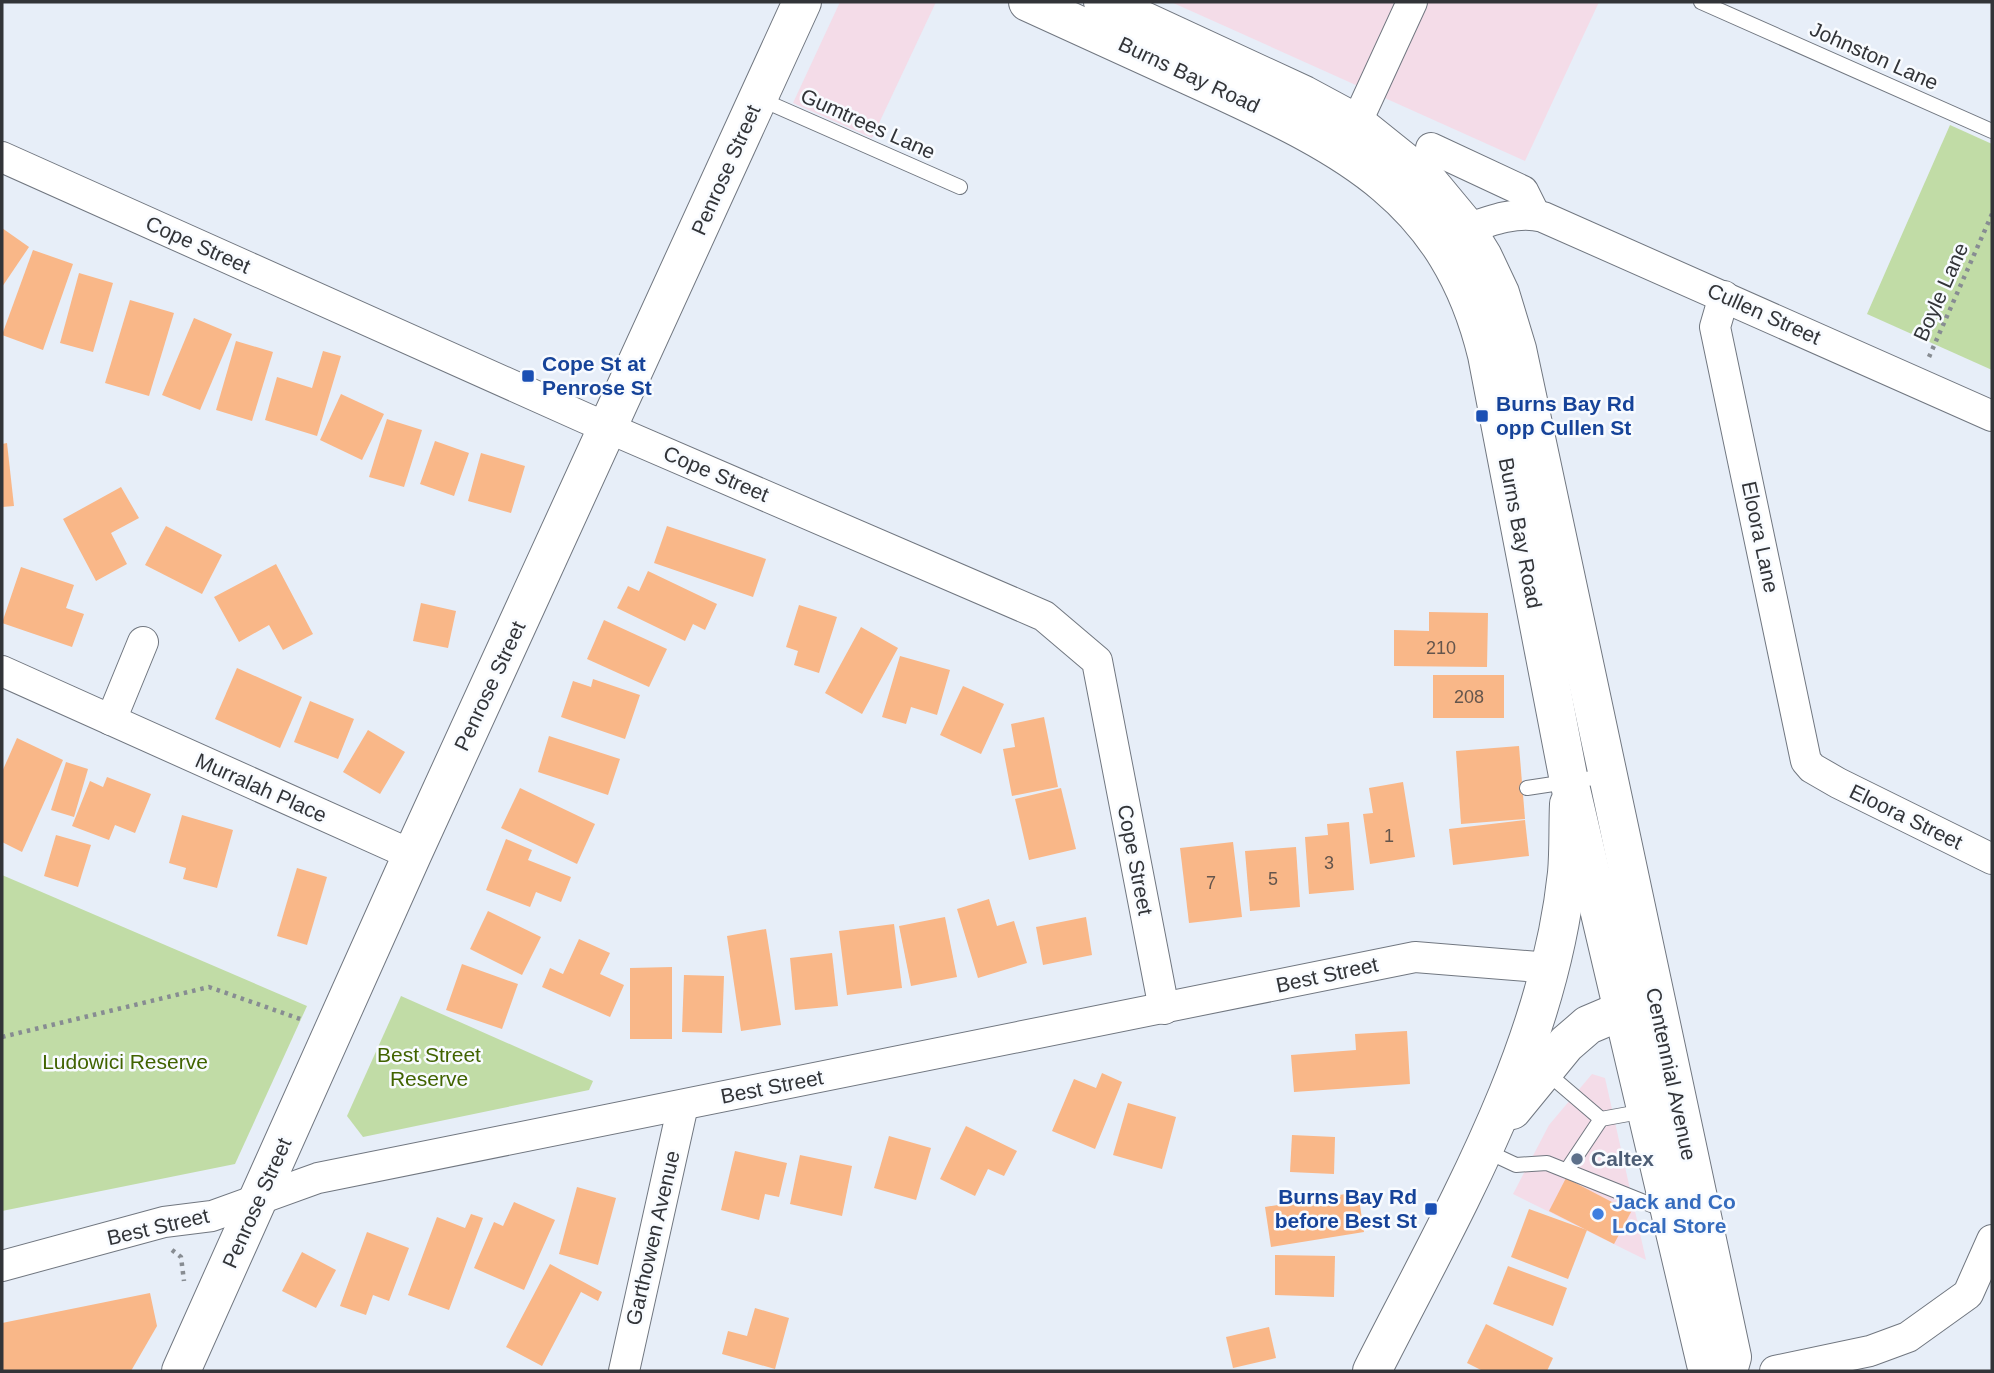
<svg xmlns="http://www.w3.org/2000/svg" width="1994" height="1373" viewBox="0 0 1994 1373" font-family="Arial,sans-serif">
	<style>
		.commercial { fill: #f4dce8 }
		.green { fill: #c1dca6 }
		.building { fill: #f9b788 }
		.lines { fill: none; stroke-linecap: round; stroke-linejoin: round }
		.lane-casing { stroke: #717780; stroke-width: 16 }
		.street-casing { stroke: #717780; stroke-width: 32 }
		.secondary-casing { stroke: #717780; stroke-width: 40 }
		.primary-casing { stroke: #717780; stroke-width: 40 }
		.path { stroke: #878c92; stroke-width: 4.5; stroke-dasharray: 3.5 5; stroke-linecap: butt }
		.lane { stroke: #fff; stroke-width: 14 }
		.street { stroke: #fff; stroke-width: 30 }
		.secondary { stroke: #fff; stroke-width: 38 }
		.primary { stroke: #fff; stroke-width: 38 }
		.transit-dot { fill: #1a4fb4; stroke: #f8fbff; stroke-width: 2.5 }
		.service-dot { fill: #5c6f8a; stroke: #f8fbff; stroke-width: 2.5 }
		.shop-dot { fill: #3f7fe0; stroke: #f8fbff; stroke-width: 2.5 }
		.labels { text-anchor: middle; stroke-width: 5; stroke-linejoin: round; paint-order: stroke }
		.number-label { font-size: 18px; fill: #64554c }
		.street-label { font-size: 21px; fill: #323438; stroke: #f8fbff }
		.transit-label { font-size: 21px; font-weight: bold; fill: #164399; stroke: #f8fbff; text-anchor: start }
		.park-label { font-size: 21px; fill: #416300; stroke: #f8fbff }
		.service-label { font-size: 21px; font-weight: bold; fill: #4e5e75; stroke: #f8fbff; text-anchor: start }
		.shop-label { font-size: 21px; font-weight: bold; fill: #366cbe; stroke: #f8fbff; text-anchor: start }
	</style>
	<rect width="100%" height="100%" fill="#e7eef8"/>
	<g class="commercial">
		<polygon points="840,2 936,2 872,138 793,103"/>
		<polygon points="1171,2 1599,2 1525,161"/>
		<polygon points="1592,1074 1605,1078 1646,1260 1513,1194 1549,1125"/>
	</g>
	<g class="green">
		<polygon points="1950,125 1992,144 1992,370 1867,314"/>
		<polygon points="2,875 307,1006 235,1164 2,1211"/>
		<polygon points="401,996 593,1081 589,1090 363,1137 347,1116"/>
	</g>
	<g class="building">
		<polygon points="2,228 29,247 2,287"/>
		<polygon points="33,250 73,264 43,350 2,335"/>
		<polygon points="79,273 113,283 93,352 60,343"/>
		<polygon points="130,300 174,313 149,396 105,383"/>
		<polygon points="194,318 232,334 200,410 162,395"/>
		<polygon points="236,341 273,352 252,421 216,410"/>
		<polygon points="323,351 341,356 317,436 265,420 277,377 312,388"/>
		<polygon points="341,394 384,414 362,460 320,440"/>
		<polygon points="387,419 422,430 404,487 369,477"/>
		<polygon points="435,441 469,453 454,496 420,484"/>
		<polygon points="7,443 14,506 2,507 2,444"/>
		<polygon points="481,453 525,466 511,513 468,501"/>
		<polygon points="121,487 139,518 111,533 127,564 96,581 63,519"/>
		<polygon points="166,526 222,555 202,594 145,565"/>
		<polygon points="667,526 766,559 753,597 654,563"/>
		<polygon points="276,564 313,634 283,650 269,625 239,642 214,597"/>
		<polygon points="21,567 74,585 66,608 84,614 72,647 2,623"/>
		<polygon points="648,571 717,604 705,630 693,624 685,641 617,608 628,586 639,591"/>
		<polygon points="421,603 456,611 448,648 413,641"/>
		<polygon points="799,605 837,617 819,673 794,665 798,651 786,647"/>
		<polygon points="1429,612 1488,613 1487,667 1394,666 1394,630 1429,631"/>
		<polygon points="604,620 667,649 649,687 587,659"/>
		<polygon points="861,627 898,648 862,714 825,693"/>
		<polygon points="900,656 950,670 937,715 911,707 906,724 882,717"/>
		<polygon points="237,668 302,697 280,748 215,719"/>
		<rect x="1433" y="675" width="71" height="43"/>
		<polygon points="593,679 640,695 625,739 561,717 573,681 591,687"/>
		<polygon points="963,686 1004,704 981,754 940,735"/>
		<polygon points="310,701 354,719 338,759 294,742"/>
		<polygon points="1044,717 1058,787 1012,796 1003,749 1015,747 1011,724"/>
		<polygon points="368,730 405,752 380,794 343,772"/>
		<polygon points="549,736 620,759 608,795 538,772"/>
		<polygon points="17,738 63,760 22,852 2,842 2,772"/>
		<polygon points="1519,746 1525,819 1461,824 1456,751"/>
		<polygon points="66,762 88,769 74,817 51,810"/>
		<polygon points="107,777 151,794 135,833 115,825 109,840 72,826 90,781 103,787"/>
		<polygon points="1403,782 1415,857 1370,864 1363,814 1373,813 1369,788"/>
		<polygon points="520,788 595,824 577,864 501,828"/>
		<polygon points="1061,788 1076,849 1029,860 1015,799"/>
		<polygon points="182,815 233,830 217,888 183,879 186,868 169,863"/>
		<polygon points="1525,820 1529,856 1453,865 1449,829"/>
		<polygon points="1349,822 1354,890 1309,894 1305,837 1328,835 1327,824"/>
		<polygon points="56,835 91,845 78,887 44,876"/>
		<polygon points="506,839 532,850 528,860 571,877 561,902 536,892 530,907 486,890"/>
		<polygon points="1233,842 1242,917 1189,923 1180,848"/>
		<polygon points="1296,847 1300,907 1250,911 1245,851"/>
		<polygon points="297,868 327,877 307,945 277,936"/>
		<polygon points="989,899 997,926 1014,921 1027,963 978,978 957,909"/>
		<polygon points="488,911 541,937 522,975 470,949"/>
		<polygon points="945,917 957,977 911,986 899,926"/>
		<polygon points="1086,917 1092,955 1043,965 1036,927"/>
		<polygon points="894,924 902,988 847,995 839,931"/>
		<polygon points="766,929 781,1025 741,1031 727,936"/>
		<polygon points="579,939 610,953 600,974 624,985 610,1017 542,987 550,968 563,974"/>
		<polygon points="832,953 838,1006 795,1010 790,958"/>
		<polygon points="462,964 518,984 502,1029 446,1010"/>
		<polygon points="672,967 672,1039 630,1039 630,968"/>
		<polygon points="684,975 724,976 722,1033 682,1032"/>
		<polygon points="1407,1031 1410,1084 1294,1092 1291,1055 1356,1050 1355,1034"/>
		<polygon points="1102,1073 1122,1082 1095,1149 1052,1131 1074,1079 1096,1088"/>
		<polygon points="1128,1103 1176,1117 1162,1169 1113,1155"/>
		<polygon points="966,1126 1017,1151 1004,1176 988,1169 975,1196 940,1179"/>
		<polygon points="1292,1135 1335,1137 1334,1174 1290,1172"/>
		<polygon points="889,1136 931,1148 916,1200 874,1188"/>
		<polygon points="735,1151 787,1163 779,1197 765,1194 759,1220 721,1210"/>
		<polygon points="800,1155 852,1166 842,1216 790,1204"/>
		<polygon points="1566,1178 1631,1212 1614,1244 1549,1211"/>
		<polygon points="577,1187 616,1198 598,1265 559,1254"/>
		<polygon points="1358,1192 1364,1232 1271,1247 1265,1207"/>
		<polygon points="514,1202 555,1220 524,1290 474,1268 494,1222 503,1226"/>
		<polygon points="1529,1209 1587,1230 1568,1279 1511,1257"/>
		<polygon points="471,1214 483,1218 449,1310 408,1295 437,1217 465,1228"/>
		<polygon points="367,1232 409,1248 389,1301 373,1295 366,1315 340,1306"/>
		<polygon points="302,1252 336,1270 316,1308 282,1291"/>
		<polygon points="1275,1255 1335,1256 1334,1297 1275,1295"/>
		<polygon points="550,1264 602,1292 598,1301 581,1292 542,1366 506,1347"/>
		<polygon points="1508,1266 1567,1288 1553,1326 1493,1304"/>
		<polygon points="150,1293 157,1326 131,1371 2,1371 2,1323"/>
		<polygon points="755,1308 789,1318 775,1369 722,1354 728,1331 747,1336"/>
		<polygon points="1486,1324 1553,1358 1547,1371 1483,1371 1467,1363"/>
		<polygon points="1269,1327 1276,1358 1233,1368 1226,1337"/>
	</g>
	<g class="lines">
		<defs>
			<g id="lane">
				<polyline points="1701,2 1992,131"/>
				<polyline points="760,99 960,187"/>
				<polyline points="1527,788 1606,776"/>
				<polyline points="1546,1072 1601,1119 1567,1170"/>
				<polyline points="1601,1119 1645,1111"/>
				<polyline points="1484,1150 1516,1165 1547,1163 1664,1210"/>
			</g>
			<g id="street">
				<polyline points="1348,141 1412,2"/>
				<polyline points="1431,148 1523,191 1535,215"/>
				<polyline points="2,157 585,418 1044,616 1097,661 1164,1009"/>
				<path d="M1446,236C1475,227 1513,208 1543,217L1992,416"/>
				<polyline points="1724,296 1715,327 1806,761 1812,768 1838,783 1992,859"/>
				<polyline points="2,671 412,855"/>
				<polyline points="111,720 143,642"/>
				<polyline points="2,1266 164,1222 212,1216 318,1178 1415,957 1550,968"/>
				<polyline points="624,1371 683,1105"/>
				<polyline points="1775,1371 1870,1351 1908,1337 1968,1294 1992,1240"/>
			</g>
			<g id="secondary">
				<polyline points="1512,1110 1566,1044 1588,1025 1621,1011 1637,981"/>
				<polyline points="181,1371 412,855 802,2"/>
				<path d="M1372,1371C1452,1213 1548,1053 1567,873C1569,851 1568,827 1569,804"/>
			</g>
			<g id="primary">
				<path d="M1028,2C1090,30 1151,58 1212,86C1347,148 1449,198 1487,355L1569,781L1706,1364L1713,1371"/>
				<polyline points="1103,2 1304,95 1356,123 1427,180 1461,221 1483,257 1500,293 1517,349 1732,1357 1728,1371"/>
			</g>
		</defs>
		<use href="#lane" class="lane-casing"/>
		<use href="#street" class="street-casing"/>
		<use href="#secondary" class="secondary-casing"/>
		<use href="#primary" class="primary-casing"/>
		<g class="path">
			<polyline points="1929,357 1992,214"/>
			<polyline points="2,1037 209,987 303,1020"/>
			<polyline points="172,1250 181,1257 184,1281"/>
		</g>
		<use href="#lane" class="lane"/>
		<use href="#street" class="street"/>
		<use href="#secondary" class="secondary"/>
		<use href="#primary" class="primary"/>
	</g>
	<g class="transit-dot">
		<rect x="521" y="369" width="14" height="14" rx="3.5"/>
		<rect x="1475" y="409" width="14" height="14" rx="3.5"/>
		<rect x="1424" y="1202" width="14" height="14" rx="3.5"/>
	</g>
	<circle class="service-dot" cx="1577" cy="1159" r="7"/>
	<circle class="shop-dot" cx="1598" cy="1214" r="7"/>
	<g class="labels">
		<g class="number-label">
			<text x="1441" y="654">210</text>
			<text x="1469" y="703">208</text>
			<text x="1389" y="842">1</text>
			<text x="1329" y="869">3</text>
			<text x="1273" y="885">5</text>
			<text x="1211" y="889">7</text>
		</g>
		<g class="street-label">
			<text transform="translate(1874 56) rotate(24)" y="7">Johnston Lane</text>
			<text transform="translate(1189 75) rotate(25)" y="7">Burns Bay Road</text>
			<text transform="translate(868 124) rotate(24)" y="7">Gumtrees Lane</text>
			<text transform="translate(726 170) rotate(-66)" y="7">Penrose Street</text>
			<text transform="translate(198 245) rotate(24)" y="7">Cope Street</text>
			<text transform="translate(1941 292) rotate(-66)" y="7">Boyle Lane</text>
			<text transform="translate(1764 314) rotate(24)" y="7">Cullen Street</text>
			<text transform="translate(716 474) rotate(23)" y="7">Cope Street</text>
			<text transform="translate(1520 533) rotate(79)" y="7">Burns Bay Road</text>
			<text transform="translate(1760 537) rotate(78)" y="7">Eloora Lane</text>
			<text transform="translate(490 686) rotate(-65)" y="7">Penrose Street</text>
			<text transform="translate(261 788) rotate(24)" y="7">Murralah Place</text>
			<text transform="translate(1906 817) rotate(26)" y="7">Eloora Street</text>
			<text transform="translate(1135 860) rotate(79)" y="7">Cope Street</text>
			<text transform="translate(1327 975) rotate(-12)" y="7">Best Street</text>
			<text transform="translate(1671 1074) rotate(78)" y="7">Centennial Avenue</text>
			<text transform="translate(772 1087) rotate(-11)" y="7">Best Street</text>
			<text transform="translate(257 1203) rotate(-66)" y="7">Penrose Street</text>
			<text transform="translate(158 1227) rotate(-13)" y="7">Best Street</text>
			<text transform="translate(653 1238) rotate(-77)" y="7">Garthowen Avenue</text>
		</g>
		<g class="transit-label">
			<text x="542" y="371">Cope St at<tspan x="542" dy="24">Penrose St</tspan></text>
			<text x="1496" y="411">Burns Bay Rd<tspan x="1496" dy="24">opp Cullen St</tspan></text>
			<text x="1417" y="1204" text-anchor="end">Burns Bay Rd<tspan x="1417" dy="24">before Best St</tspan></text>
		</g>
		<g class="park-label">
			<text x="429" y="1062">Best Street<tspan x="429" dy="24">Reserve</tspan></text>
			<text x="125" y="1069">Ludowici Reserve</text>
		</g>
		<g class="service-label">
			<text x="1591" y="1166">Caltex</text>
		</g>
		<g class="shop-label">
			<text x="1612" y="1209">Jack and Co<tspan x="1612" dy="24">Local Store</tspan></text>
		</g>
	</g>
	<rect width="1994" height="1373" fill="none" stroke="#323438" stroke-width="7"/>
</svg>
